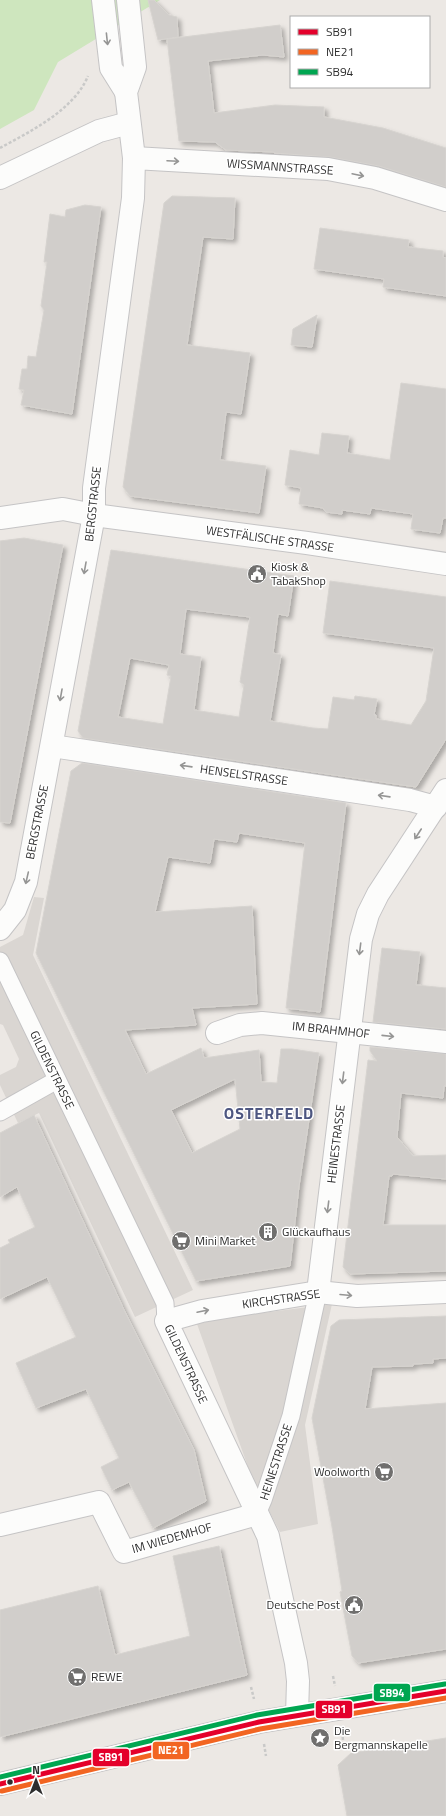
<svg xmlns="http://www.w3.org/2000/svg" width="446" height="1816" viewBox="0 0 446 1816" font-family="'Titillium Web',sans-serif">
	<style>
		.green { fill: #cee6be }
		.plaza { fill: #dad6d2 }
		.building { fill: #d1cecb; stroke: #d7d4d0; fill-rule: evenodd; filter: url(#shadow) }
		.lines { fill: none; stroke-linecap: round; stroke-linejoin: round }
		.pedestrian-casing { stroke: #c5c4c5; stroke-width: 19 }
		.minor-casing { stroke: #c5c4c5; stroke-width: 24 }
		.tertiary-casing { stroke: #c5c4c5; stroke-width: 24 }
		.secondary-casing { stroke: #c5c4c5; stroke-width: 24 }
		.path { stroke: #c9c9c8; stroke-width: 2.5; stroke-dasharray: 3 2; stroke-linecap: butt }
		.pedestrian { stroke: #fcfcfb; stroke-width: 17 }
		.minor { stroke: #fcfcfb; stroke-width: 22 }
		.tertiary { stroke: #fcfcfb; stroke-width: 22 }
		.secondary { stroke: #fcfcfb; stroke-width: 22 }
		.bus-1-casing { stroke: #fff; stroke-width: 8 }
		.bus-2-casing { stroke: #fff; stroke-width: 8 }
		.bus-3-casing { stroke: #fff; stroke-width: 8 }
		.bus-1 { stroke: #e4002b; stroke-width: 5 }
		.bus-2 { stroke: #f26522; stroke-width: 5 }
		.bus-3 { stroke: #00a651; stroke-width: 5 }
		.oneway { stroke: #959594 }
		.bus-dot { fill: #2e2e2e; stroke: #fff; stroke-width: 1.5 }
		.labels { text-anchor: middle; stroke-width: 3; stroke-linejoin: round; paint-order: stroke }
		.street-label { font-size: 12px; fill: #2e2e2e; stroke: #fff }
		.poi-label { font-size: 12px; fill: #2e2e2e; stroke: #fff; text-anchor: start }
		.district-label { font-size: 16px; font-weight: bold; letter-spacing: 1px; fill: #4d5680; stroke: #fff }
		.line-badge { stroke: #fff; stroke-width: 1.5 }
		.badge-label { font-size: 11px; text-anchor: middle; font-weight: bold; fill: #fff }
	</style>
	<defs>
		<filter id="shadow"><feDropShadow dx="3.5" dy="3.5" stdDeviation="2" flood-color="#0004"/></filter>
	</defs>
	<rect width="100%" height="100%" fill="#ece8e4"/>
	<polygon class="green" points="0,0 160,0 58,62 34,110 0,129"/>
	<g class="plaza">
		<polygon points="34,897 44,898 33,955 193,1290 135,1317 39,1113 18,1123 0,1085 0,1075 16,1067 19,1059 3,1025 0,1024 0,947 23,935"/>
		<polygon points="332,1304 305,1425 318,1524 280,1532 252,1478 197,1324 223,1318"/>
	</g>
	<g class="building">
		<polygon points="148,0 154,0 169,15 177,17 178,37 158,40"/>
		<polygon points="280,25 284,57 263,55 208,61 214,113 275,105 324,107 324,117 383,128 446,148 446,187 379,166 330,157 274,153 274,152 226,150 215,142 179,141 167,39"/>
		<polygon points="172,196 235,198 233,239 203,237 187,345 250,353 241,414 226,412 220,460 266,466 259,513 130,496 123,487 164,203"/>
		<polygon points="85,205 101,207 72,414 21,405 24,390 19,389 22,369 27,369 28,356 36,357 44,310 41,306 47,262 44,262 50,214 65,217 66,210"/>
		<polygon points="320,228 409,240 408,247 443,251 443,257 446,258 446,296 383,287 384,279 314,269"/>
		<polygon points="317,315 312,347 291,345 293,329"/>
		<polygon points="401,383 446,389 446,518 443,518 440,533 411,529 413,514 371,508 370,514 342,510 342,514 326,512 323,508 299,504 301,488 285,485 290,450 319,455 322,433 349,436 347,453 390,460"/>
		<polygon points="24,538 63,545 10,823 0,822 0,541"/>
		<path d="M111,550L294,576L288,616L278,614L273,653L281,655L270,721L313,728L328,729L333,697L354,700L355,696L377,699L374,715H376V719L411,725L426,701L434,648L323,633L330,581L446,597V739L416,787L83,738L78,731ZM186,609L250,617L240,682L244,685L239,717L194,710L201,657L180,654ZM130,658L169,665L167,675L171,676L163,724L118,717Z"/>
		<path d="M82,763L346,803L320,1012L286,1008L305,843L239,833L237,842L214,839L210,863L168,857L155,912L252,906L257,1004L192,1008L196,1025L125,1030L146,1074L201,1048L204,1058L259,1050L261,1082L277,1083L281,1049H292L319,1053L299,1186L290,1266L196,1281L36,953L71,771ZM235,1079L240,1129L192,1153L171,1110Z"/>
		<polygon points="382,948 420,952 416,985 446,988 446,1029 373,1022"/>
		<polygon points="370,1047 446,1054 446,1086 444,1086 443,1098 401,1093 397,1137 413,1156 446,1155 446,1179 393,1174 392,1176 389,1176 383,1225 446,1225 446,1271 350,1274 343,1267 368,1060 377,1061 370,1051"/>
		<polygon points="34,1115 125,1312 194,1450 206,1501 153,1528 129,1482 112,1490 101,1467 119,1458 86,1389 36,1408 16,1363 76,1337 47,1277 0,1299 0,1248 10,1243 8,1240 35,1227 17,1187 0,1197 0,1133"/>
		<polygon points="446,1316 446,1358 433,1359 433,1363 413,1364 413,1366 372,1367 365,1409 446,1403 446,1649 358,1663 352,1656 340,1592 342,1591 332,1527 312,1418 331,1326 339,1320"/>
		<polygon points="219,1546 247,1675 0,1737 0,1610 98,1586 115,1655 190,1636 173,1556"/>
		<polygon points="446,1738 446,1816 347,1816 338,1765 351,1753"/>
	</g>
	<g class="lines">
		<defs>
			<g id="pedestrian">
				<polyline points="0,961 165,1303 166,1321"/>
				<polyline points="0,1112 57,1080"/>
				<polyline points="257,1514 263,1500 291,1416 318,1292"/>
			</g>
			<g id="minor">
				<polyline points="0,518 63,509 94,515 307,543 446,564"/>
				<polyline points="52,746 410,800 436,807"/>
				<polyline points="0,929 15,910 26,882 94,515 94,488 133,198 134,158 328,169 375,178 446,200"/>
				<polyline points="217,1033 240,1025 262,1023 446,1042"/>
				<polyline points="318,1292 361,939 368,914 378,894 446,790"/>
				<polyline points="0,1525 99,1502 124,1552 257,1514"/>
				<polyline points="297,1715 298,1681 296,1663 268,1536 166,1321 202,1311 318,1292 357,1296 446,1292"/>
			</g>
			<g id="tertiary">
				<polyline points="103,0 111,68 126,92"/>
				<polyline points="128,0 135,67 126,92 134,158"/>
				<polyline points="0,178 99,131 129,123"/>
			</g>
			<polyline id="secondary" points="0,1784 259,1722 446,1691"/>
		</defs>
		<use href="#pedestrian" class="pedestrian-casing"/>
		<use href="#minor" class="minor-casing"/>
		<use href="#tertiary" class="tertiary-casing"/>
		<use href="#secondary" class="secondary-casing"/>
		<g class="path">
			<path d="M0,148C31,131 74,110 88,76"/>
			<polyline points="333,1676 335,1686"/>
			<polyline points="251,1687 254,1699"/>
			<polyline points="342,1732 343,1740"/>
			<polyline points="264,1744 266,1756"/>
		</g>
		<use href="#pedestrian" class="pedestrian"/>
		<use href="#minor" class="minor"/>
		<use href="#tertiary" class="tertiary"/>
		<use href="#secondary" class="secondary"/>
		<defs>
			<polyline id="bus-1" points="0,1784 259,1722 446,1691"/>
			<polyline id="bus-2" points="2,1791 260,1729 446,1698"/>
			<polyline id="bus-3" points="0,1777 257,1715 445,1684"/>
		</defs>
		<use href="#bus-1" class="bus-1-casing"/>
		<use href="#bus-2" class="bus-2-casing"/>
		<use href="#bus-3" class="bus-3-casing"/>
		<use href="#bus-1" class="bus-1"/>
		<use href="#bus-2" class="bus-2"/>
		<use href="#bus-3" class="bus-3"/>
	</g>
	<defs><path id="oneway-shaft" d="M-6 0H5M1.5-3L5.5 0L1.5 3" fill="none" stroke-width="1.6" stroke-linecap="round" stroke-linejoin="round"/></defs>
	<g class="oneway">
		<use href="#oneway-shaft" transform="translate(107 39) rotate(84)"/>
		<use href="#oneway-shaft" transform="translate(173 161) rotate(3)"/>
		<use href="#oneway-shaft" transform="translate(358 175) rotate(12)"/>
		<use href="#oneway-shaft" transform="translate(85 568) rotate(100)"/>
		<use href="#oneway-shaft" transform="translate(61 695) rotate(100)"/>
		<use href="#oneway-shaft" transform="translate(186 766) rotate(-172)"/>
		<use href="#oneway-shaft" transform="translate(384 796) rotate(-172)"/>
		<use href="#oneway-shaft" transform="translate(418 834) rotate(123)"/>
		<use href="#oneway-shaft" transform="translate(27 878) rotate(103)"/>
		<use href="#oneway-shaft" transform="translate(360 949) rotate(97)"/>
		<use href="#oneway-shaft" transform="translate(388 1036) rotate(6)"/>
		<use href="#oneway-shaft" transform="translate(343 1078) rotate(97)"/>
		<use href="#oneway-shaft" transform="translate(328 1207) rotate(97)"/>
		<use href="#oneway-shaft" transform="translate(346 1295) rotate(5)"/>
		<use href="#oneway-shaft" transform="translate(203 1311) rotate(-12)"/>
	</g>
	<defs>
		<symbol id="civic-disc" viewBox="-11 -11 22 22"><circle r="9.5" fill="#706f6e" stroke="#fff"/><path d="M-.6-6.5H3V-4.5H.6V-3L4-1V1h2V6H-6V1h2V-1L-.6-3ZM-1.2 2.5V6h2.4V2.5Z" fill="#fff"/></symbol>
		<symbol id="building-disc" viewBox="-11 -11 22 22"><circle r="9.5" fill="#706f6e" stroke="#fff"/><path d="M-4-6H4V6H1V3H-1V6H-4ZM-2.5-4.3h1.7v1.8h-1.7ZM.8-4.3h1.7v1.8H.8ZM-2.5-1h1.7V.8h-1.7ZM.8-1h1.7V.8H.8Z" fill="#fff"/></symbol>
		<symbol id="supermarket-disc" viewBox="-11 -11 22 22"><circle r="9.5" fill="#706f6e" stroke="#fff"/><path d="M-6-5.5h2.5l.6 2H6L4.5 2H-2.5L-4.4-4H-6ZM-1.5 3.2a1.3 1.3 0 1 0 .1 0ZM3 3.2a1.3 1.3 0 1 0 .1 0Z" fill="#fff"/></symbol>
		<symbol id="sight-disc" viewBox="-11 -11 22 22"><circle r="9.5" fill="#706f6e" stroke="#fff"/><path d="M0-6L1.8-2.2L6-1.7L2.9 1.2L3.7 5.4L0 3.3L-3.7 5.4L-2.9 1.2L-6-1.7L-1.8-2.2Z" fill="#fff"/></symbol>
	</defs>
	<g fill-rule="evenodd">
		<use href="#civic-disc" x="246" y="563" width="22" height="22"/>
		<use href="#building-disc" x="257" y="1221" width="22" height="22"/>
		<use href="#supermarket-disc" x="170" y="1230" width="22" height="22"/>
		<use href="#supermarket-disc" x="373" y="1461" width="22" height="22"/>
		<use href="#civic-disc" x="343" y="1594" width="22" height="22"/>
		<use href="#supermarket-disc" x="66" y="1666" width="22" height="22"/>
		<use href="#sight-disc" x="309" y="1727" width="22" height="22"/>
	</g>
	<circle class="bus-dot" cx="10" cy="1782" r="3.5"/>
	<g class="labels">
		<g class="street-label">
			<text transform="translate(280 167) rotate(4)" y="4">WISSMANNSTRASSE</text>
			<text transform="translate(93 504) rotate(-84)" y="4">BERGSTRASSE</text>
			<text transform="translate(270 539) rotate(8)" y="4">WESTFÄLISCHE STRASSE</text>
			<text transform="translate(244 775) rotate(8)" y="4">HENSELSTRASSE</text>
			<text transform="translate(37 822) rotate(-79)" y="4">BERGSTRASSE</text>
			<text transform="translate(331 1030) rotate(6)" y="4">IM BRAHMHOF</text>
			<text transform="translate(52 1070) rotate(64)" y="4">GILDENSTRASSE</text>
			<text transform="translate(336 1144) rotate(-83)" y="4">HEINESTRASSE</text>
			<text transform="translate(281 1299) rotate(-8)" y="4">KIRCHSTRASSE</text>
			<text transform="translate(186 1364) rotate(65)" y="4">GILDENSTRASSE</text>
			<text transform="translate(276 1462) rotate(-72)" y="4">HEINESTRASSE</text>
			<text transform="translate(172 1538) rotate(-16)" y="4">IM WIEDEMHOF</text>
		</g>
		<g class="poi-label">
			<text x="271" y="571">Kiosk &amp;<tspan x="271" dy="14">TabakShop</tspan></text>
			<text x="282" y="1236">Glückaufhaus</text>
			<text x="195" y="1245">Mini Market</text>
			<text x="370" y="1476" text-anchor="end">Woolworth</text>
			<text x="340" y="1609" text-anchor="end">Deutsche Post</text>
			<text x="91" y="1681">REWE</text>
			<text x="334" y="1735">Die<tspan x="334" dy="14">Bergmannskapelle</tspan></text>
		</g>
		<g class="district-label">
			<text x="269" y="1119">OSTERFELD</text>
		</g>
	</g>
	<g class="line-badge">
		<rect x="373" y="1683" width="38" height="19" rx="4" fill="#00a651"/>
		<rect x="315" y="1700" width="38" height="19" rx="4" fill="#e4002b"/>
		<rect x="152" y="1741" width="38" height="19" rx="4" fill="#f26522"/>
		<rect x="92" y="1748" width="38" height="19" rx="4" fill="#e4002b"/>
	</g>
	<g class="badge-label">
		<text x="392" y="1697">SB94</text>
		<text x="334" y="1713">SB91</text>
		<text x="171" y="1754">NE21</text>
		<text x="111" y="1761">SB91</text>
	</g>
	<rect x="290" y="16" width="140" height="72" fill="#ffffff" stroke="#ababab"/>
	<rect x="298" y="29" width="20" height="6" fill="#e4002b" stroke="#ababab"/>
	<text x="326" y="36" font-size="12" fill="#2e2e2e">SB91</text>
	<rect x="298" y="49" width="20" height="6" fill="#f26522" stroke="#ababab"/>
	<text x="326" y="56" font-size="12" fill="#2e2e2e">NE21</text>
	<rect x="298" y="69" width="20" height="6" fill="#00a651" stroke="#ababab"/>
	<text x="326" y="76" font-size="12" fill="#2e2e2e">SB94</text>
	<g transform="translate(36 1780)" stroke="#ffffff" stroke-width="3" paint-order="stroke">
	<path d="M0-3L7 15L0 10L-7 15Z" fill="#2e2e2e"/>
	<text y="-6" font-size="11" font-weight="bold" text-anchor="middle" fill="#2e2e2e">N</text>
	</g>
</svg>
